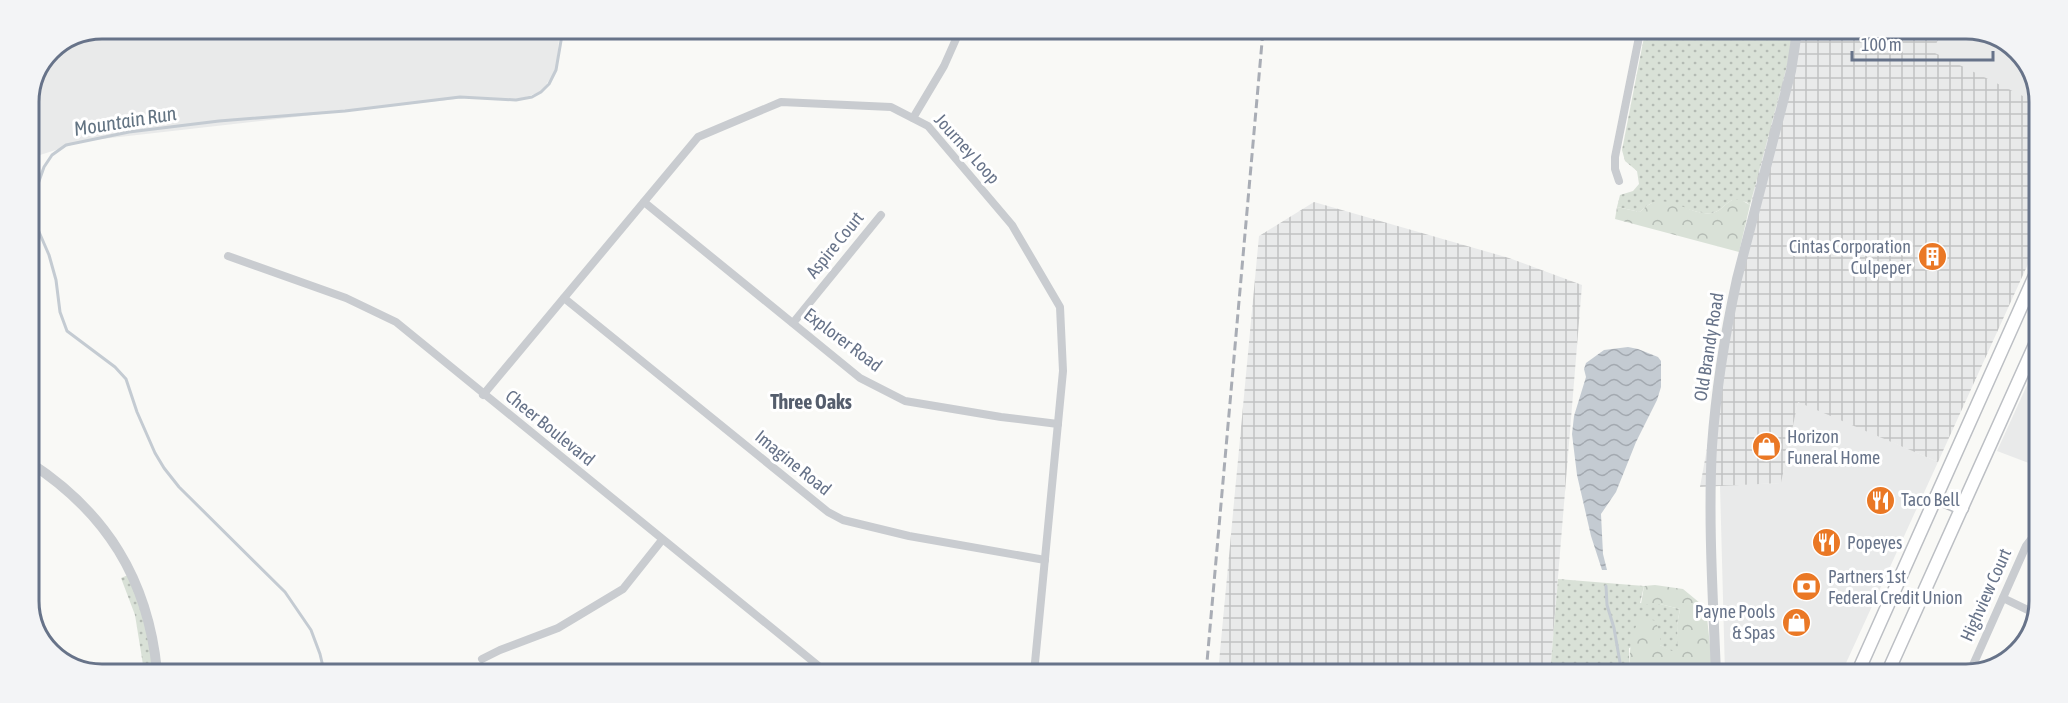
<svg xmlns="http://www.w3.org/2000/svg" width="2068" height="703" viewBox="0 0 2068 703" font-family="'Asap Condensed',sans-serif">
	<style>
		.built { fill: #e9eaea }
		.industrial { fill: url(#industrial-grid) }
		.grass { fill: url(#grass-dots) }
		.forest { fill: url(#forest-crowns) }
		.water { fill: url(#water-waves) }
		.lines { fill: none; stroke-linecap: round; stroke-linejoin: round }
		.stream { stroke: #c4cbd2; stroke-width: 3 }
		.primary-casing { stroke: #bcbfc4; stroke-width: 15 }
		.minor { stroke: #c9ccd0; stroke-width: 8 }
		.tertiary { stroke: #c9ccd0; stroke-width: 10 }
		.primary { stroke: #fff; stroke-width: 12 }
		.rail { stroke: #a9adb5; stroke-width: 3; stroke-dasharray: 9 4.5; stroke-linecap: butt }
		.labels { text-anchor: middle; stroke-width: 6; stroke-linejoin: round; paint-order: stroke }
		.street-label { font-size: 18px; fill: #677389; stroke: #fff }
		.poi-label { font-size: 18px; fill: #677389; stroke: #fff; text-anchor: start }
		.water-label { font-size: 20px; font-style: italic; fill: #637483; stroke: #fff }
		.neighbourhood-label { font-size: 20px; font-weight: bold; fill: #555e6d; stroke: #fff }
		.rim { fill: none; stroke: #677389; stroke-width: 3 }
	</style>
	<defs>
		<pattern id="industrial-grid" width="8" height="8" patternUnits="userSpaceOnUse" patternTransform="scale(1.5)"><rect width="8" height="8" fill="#e9eaea"/><path d="M0 4h8M4 0v8" fill="none" stroke="#c1c2c3"/></pattern>
		<pattern id="grass-dots" width="8" height="8" patternUnits="userSpaceOnUse" patternTransform="scale(1.5)"><rect width="8" height="8" fill="#d9e1d7"/><path d="M2 2h.1M6 6h.1" fill="none" stroke="#b4bbb4" stroke-width="1.8" stroke-linecap="round"/></pattern>
		<pattern id="forest-crowns" width="20" height="18" patternUnits="userSpaceOnUse" patternTransform="scale(1.5)"><rect width="20" height="18" fill="#d9e1d7"/><path d="M2 6a3 3 0 1 1 6 0M12 15a3 3 0 1 1 6 0" fill="none" stroke="#b4bbb4"/></pattern>
		<pattern id="water-waves" width="16" height="10" patternUnits="userSpaceOnUse" patternTransform="scale(1.5)"><rect width="16" height="10" fill="#c4cbd2"/><path d="M0 5q4-4 8 0t8 0" fill="none" stroke="#a3a9b0"/></pattern>
	</defs>
	<rect width="100%" height="100%" fill="#f9f9f6"/>
	<g class="built">
		<polygon points="102,29 560,29 556,70 541,92 516,100 474,97 330,113 84,141 40,155 29,154 29,97 50,50"/>
		<polygon points="1648,32 1792,32 1791,39 1682,39"/>
		<polygon points="1941,32 1990,32 2024,57 2039,96 2039,106 1932,52"/>
		<polygon points="2038,361 2037,466 1997,451"/>
		<polygon points="1798,401 1938,462 1841,674 1725,674 1720,485 1781,483"/>
	</g>
	<g class="industrial">
		<polygon points="1780,32 1941,32 1933,52 2039,104 2038,242 1938,462 1798,402 1781,483 1700,487 1779,51"/>
		<polygon points="1314,202 1509,258 1582,285 1550,674 1218,673 1259,236"/>
	</g>
	<g class="grass">
		<path d="M1645,32L1682,39H1791L1790,54L1750,205L1746,202L1732,200C1725,204 1720,212 1712,213C1693,217 1664,193 1647,206C1644,208 1642,210 1640,212L1617,207L1620,195L1633,191L1639,184L1637,171L1625,161L1622,150Z"/>
		<polygon points="128,575 149,630 154,671 144,671 135,615 121,578"/>
		<polygon points="1558,579 1644,586 1640,603 1660,604 1680,609 1677,625 1679,649 1672,652 1660,645 1660,636 1629,648 1629,674 1550,674"/>
	</g>
	<g class="forest">
		<path d="M1732,200H1741L1750,205L1739,252L1615,219L1617,207L1640,212C1642,210 1644,208 1647,206C1667,191 1691,217 1712,213C1720,212 1725,204 1732,200Z"/>
		<path d="M1655,585L1683,589L1706,608L1713,674H1629C1630,653 1629,636 1641,617L1656,621L1660,636V645L1672,651L1678,649L1677,625L1680,609L1660,604H1641L1644,586Z"/>
	</g>
	<polygon class="water" points="1628,347 1638,349 1658,357 1661,361 1661,387 1657,400 1636,442 1616,492 1601,514 1603,554 1607,570 1602,570 1591,536 1577,475 1572,434 1574,416 1586,377 1584,369 1586,363 1604,350"/>
	<g class="lines">
		<g class="stream">
			<polyline points="1606,586 1607,605 1614,628 1622,674"/>
			<polyline points="324,671 320,654 311,630 285,592 179,487 164,468 155,453 137,412 126,379 115,367 67,331 60,312 56,280 49,255 33,218 32,201 44,167 52,155 66,145 129,132 219,121 345,111 460,97 516,100 532,97 541,92 549,84 556,70 563,29"/>
		</g>
		<defs>
			<g id="primary">
				<polyline points="1936,497 1962,508"/>
				<polyline points="1857,674 2038,269"/>
				<polyline points="1887,674 2038,338"/>
			</g>
		</defs>
		<use href="#primary" class="primary-casing"/>
		<g class="minor">
			<polyline points="913,118 944,66 960,30"/>
			<polyline points="1619,181 1615,169 1615,157 1640,32"/>
			<polyline points="644,202 860,378 905,401 1001,417 1058,424"/>
			<polyline points="228,256 346,298 396,322 826,672"/>
			<polyline points="2027,295 2038,300"/>
			<polyline points="564,298 828,512 843,520 909,536 1045,560"/>
			<polyline points="793,323 881,215"/>
			<polyline points="483,395 698,137 781,102 891,107 928,126 1012,225 1060,307 1063,371 1034,673"/>
			<polyline points="2003,598 2036,614"/>
			<polyline points="482,659 500,650 558,628 623,589 662,540"/>
			<polyline points="1969,674 2026,546 2036,533"/>
		</g>
		<g class="tertiary">
			<path d="M29,462C106,512 148,579 157,671"/>
			<path d="M1716,674C1713,598 1708,522 1712,446C1716,390 1725,334 1737,279L1791,71L1797,32"/>
		</g>
		<use href="#primary" class="primary"/>
		<polyline class="rail" points="1206,673 1263,31"/>
	</g>
	<defs>
		<symbol id="building-disc" viewBox="-11 -11 22 22"><circle r="9.5" fill="#ea7825" stroke="#fff"/><path d="M-4-6H4V6H1V3H-1V6H-4ZM-2.5-4.3h1.7v1.8h-1.7ZM.8-4.3h1.7v1.8H.8ZM-2.5-1h1.7V.8h-1.7ZM.8-1h1.7V.8H.8Z" fill="#fff"/></symbol>
		<symbol id="shop-disc" viewBox="-11 -11 22 22"><circle r="9.5" fill="#ea7825" stroke="#fff"/><path d="M-5-2.5h2.3a2.7 3.5 0 0 1 5.4 0H5L5.5 6h-11ZM-1.5-2.5h3a1.5 2.3 0 0 0-3 0Z" fill="#fff"/></symbol>
		<symbol id="restaurant-disc" viewBox="-11 -11 22 22"><circle r="9.5" fill="#ea7825" stroke="#fff"/><path d="M-5-6h1v4h1v-4h1v4h1v-4h1v5L-1.5 .5V6h-2V.5L-5-1ZM5-6V6H3V1.5H1.5Q1.5-4 5-6Z" fill="#fff"/></symbol>
		<symbol id="bank-disc" viewBox="-11 -11 22 22"><circle r="9.5" fill="#ea7825" stroke="#fff"/><path d="M-6-4H6V4H-6ZM0-2.3a2.3 2.3 0 1 0 0 4.6a2.3 2.3 0 1 0 0-4.6Z" fill="#fff"/></symbol>
	</defs>
	<g fill-rule="evenodd">
		<use href="#building-disc" x="1916" y="240" width="33" height="33"/>
		<use href="#shop-disc" x="1750" y="430" width="33" height="33"/>
		<use href="#restaurant-disc" x="1864" y="484" width="33" height="33"/>
		<use href="#restaurant-disc" x="1810" y="526" width="33" height="33"/>
		<use href="#bank-disc" x="1790" y="570" width="33" height="33"/>
		<use href="#shop-disc" x="1780" y="606" width="33" height="33"/>
	</g>
	<g class="labels">
		<g class="street-label">
			<text transform="translate(967 149) rotate(48)" y="6">Journey Loop</text>
			<text transform="translate(835 245) rotate(-51)" y="6">Aspire Court</text>
			<text transform="translate(843 340) rotate(37)" y="6">Explorer Road</text>
			<text transform="translate(1709 347) rotate(-81)" y="6">Old Brandy Road</text>
			<text transform="translate(550 428) rotate(39)" y="6">Cheer Boulevard</text>
			<text transform="translate(793 463) rotate(39)" y="6">Imagine Road</text>
			<text transform="translate(1986 595) rotate(-66)" y="6">Highview Court</text>
		</g>
		<g class="poi-label">
			<text x="1911" y="253" text-anchor="end">Cintas Corporation<tspan x="1911" dy="21">Culpeper</tspan></text>
			<text x="1787" y="443">Horizon<tspan x="1787" dy="21">Funeral Home</tspan></text>
			<text x="1901" y="506">Taco Bell</text>
			<text x="1847" y="549">Popeyes</text>
			<text x="1828" y="583">Partners 1st<tspan x="1828" dy="21">Federal Credit Union</tspan></text>
			<text x="1775" y="618" text-anchor="end">Payne Pools<tspan x="1775" dy="21">&amp; Spas</tspan></text>
		</g>
		<g class="water-label">
			<text transform="translate(125 121) rotate(-9)" y="7">Mountain Run</text>
		</g>
		<g class="neighbourhood-label">
			<text x="811" y="409">Three Oaks</text>
		</g>
	</g>
	<path d="M0 0H2068V703H0ZM102 39H1966A63 63 0 0 1 2029 102V601A63 63 0 0 1 1966 664H102A63 63 0 0 1 39 601V102A63 63 0 0 1 102 39Z" fill="#f3f4f6" fill-rule="evenodd"/>
	<path class="rim" d="M102 39H1966A63 63 0 0 1 2029 102V601A63 63 0 0 1 1966 664H102A63 63 0 0 1 39 601V102A63 63 0 0 1 102 39Z"/>
	<path d="M1852 51v9h141v-9" fill="none" stroke="#677389" stroke-width="3"/>
	<text x="1861" y="51" font-size="18" fill="#677389" stroke="#ffffff" stroke-width="4.5" paint-order="stroke">100 m</text>
</svg>
